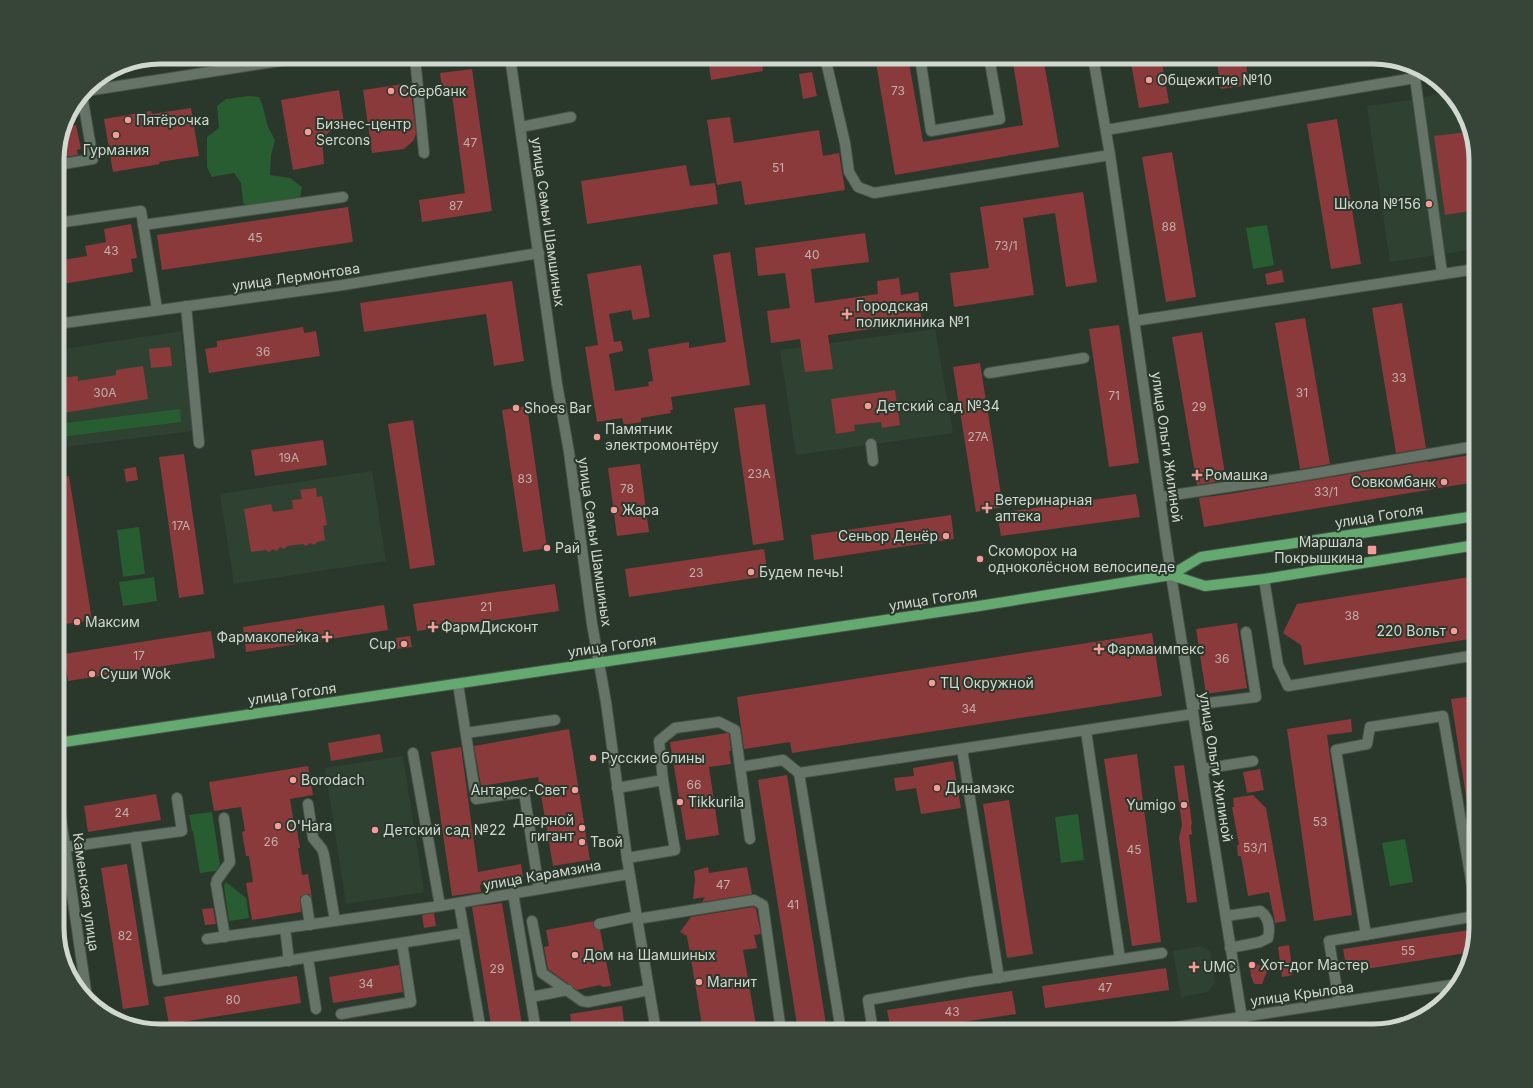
<svg xmlns="http://www.w3.org/2000/svg" width="1533" height="1088" viewBox="0 0 1533 1088" font-family="Inter,sans-serif">
	<style>
		.built { fill: #2f4231 }
		.green { fill: #275d31 }
		.building { fill: #8b3a3b }
		.lines { fill: none; stroke-linecap: round; stroke-linejoin: round }
		.minor-casing { stroke: #475248; stroke-width: 12 }
		.major-casing { stroke: #475248; stroke-width: 12 }
		.minor { stroke: #667467; stroke-width: 10 }
		.major { stroke: #64a96f; stroke-width: 10 }
		.poi-dot { fill: #f59b98; stroke: #2a372b; stroke-width: 1.5 }
		.labels { text-anchor: middle; stroke-width: 4; stroke-linejoin: round; paint-order: stroke }
		.number-label { font-size: 12px; fill: #bfb0ab }
		.poi-label { font-size: 14px; fill: #d0d8d0; stroke: #2a372b; text-anchor: start }
		.street-label { font-size: 14px; fill: #d0d8d0; stroke: #2a372b }
		.rim { fill: none; stroke: #d0d8d0; stroke-width: 5 }
	</style>
	<rect width="100%" height="100%" fill="#2a372b"/>
	<g class="built">
		<polygon points="1446,91 1465,114 1476,160 1476,249 1390,262 1367,106 1418,99"/>
		<polygon points="935,329 953,433 796,455 780,350"/>
		<polygon points="181,331 193,431 57,448 57,350"/>
		<polygon points="372,471 386,561 234,584 220,494"/>
		<polygon points="403,756 424,892 346,904 325,768"/>
		<polygon points="57,865 75,984 71,979 57,935"/>
		<polygon points="1201,946 1210,951 1215,983 1208,992 1181,997 1173,951"/>
	</g>
	<g class="green">
		<polygon points="249,96 259,97 262,104 268,127 275,140 271,155 270,175 290,178 302,187 299,202 249,209 243,202 241,183 234,173 212,177 207,167 207,137 219,128 217,106 226,99"/>
		<polygon points="1267,225 1274,265 1253,269 1246,228"/>
		<polygon points="180,409 181,422 60,437 58,424"/>
		<polygon points="139,527 145,574 123,577 117,530"/>
		<polygon points="154,577 157,601 123,606 119,582"/>
		<polygon points="212,812 220,864 216,871 200,873 193,831 192,831 189,815"/>
		<polygon points="1078,814 1084,860 1061,863 1055,817"/>
		<polygon points="1405,839 1413,882 1390,886 1382,843"/>
		<polygon points="226,882 246,898 249,918 229,921 224,886"/>
	</g>
	<g class="building">
		<polygon points="708,57 761,57 763,71 711,80"/>
		<polygon points="875,57 908,57 923,142 1023,125 1012,57 1043,57 1059,147 895,175"/>
		<polygon points="1130,57 1161,57 1169,103 1139,108"/>
		<polygon points="1216,57 1245,57 1249,85 1221,89"/>
		<polygon points="472,69 492,211 422,222 419,200 465,193 452,95 443,96 440,73"/>
		<polygon points="812,72 817,96 803,99 799,74"/>
		<polygon points="403,84 411,92 416,133 414,140 404,149 372,153 363,90"/>
		<polygon points="339,90 344,123 335,125 322,140 324,164 293,170 281,100"/>
		<polygon points="191,108 199,156 159,162 160,164 113,172 104,119 151,111 152,114"/>
		<polygon points="730,117 734,143 819,130 823,156 839,153 845,190 745,205 741,181 717,185 707,120"/>
		<polygon points="1337,119 1361,264 1331,269 1307,124"/>
		<polygon points="76,125 81,149 77,150 78,155 57,158 57,153 64,127"/>
		<polygon points="1469,132 1476,160 1476,210 1445,215 1434,136"/>
		<polygon points="1172,152 1196,297 1166,302 1142,157"/>
		<polygon points="686,165 690,186 715,183 718,204 587,224 581,181"/>
		<polygon points="1083,192 1097,282 1066,287 1055,213 1023,218 1034,295 954,307 950,273 989,268 980,207"/>
		<polygon points="348,207 353,242 162,270 157,235"/>
		<polygon points="131,224 137,258 131,259 133,272 57,285 57,261 87,256 85,246 106,242 104,229"/>
		<polygon points="865,233 869,262 811,269 815,303 878,294 877,281 899,278 901,295 918,292 922,322 828,335 833,369 805,372 800,339 771,343 767,311 790,308 785,273 758,276 755,248"/>
		<polygon points="730,252 750,385 671,397 673,410 670,410 671,413 641,418 641,422 624,425 622,418 597,422 585,347 598,345 587,274 641,265 650,317 633,320 631,310 609,314 614,342 621,341 623,351 609,354 615,391 649,386 648,382 653,381 648,349 689,342 689,348 726,342 713,255"/>
		<polygon points="1282,270 1284,282 1267,285 1265,274"/>
		<polygon points="512,281 524,361 494,366 486,314 364,332 360,303"/>
		<polygon points="1402,303 1426,448 1396,453 1372,308"/>
		<polygon points="1305,318 1330,464 1300,469 1275,323"/>
		<polygon points="1119,325 1139,463 1109,467 1089,329"/>
		<polygon points="303,327 304,333 316,331 320,356 209,373 205,349 217,347 217,341"/>
		<polygon points="1202,332 1226,480 1197,485 1172,337"/>
		<polygon points="170,347 172,366 151,368 149,349"/>
		<polygon points="980,363 1003,507 976,512 953,367"/>
		<polygon points="143,366 148,399 57,414 57,399 64,398 60,378 78,376 78,381 116,375 116,370"/>
		<polygon points="895,390 900,425 882,428 881,422 854,425 855,431 836,434 831,399"/>
		<polygon points="765,404 784,540 753,545 734,408"/>
		<polygon points="527,406 547,548 523,552 502,410"/>
		<polygon points="413,420 435,565 410,569 388,424"/>
		<polygon points="323,440 327,465 255,476 251,450"/>
		<polygon points="184,454 204,594 179,598 159,457"/>
		<polygon points="1476,454 1476,482 1204,527 1199,498 1229,494 1428,461 1428,462"/>
		<polygon points="640,464 649,532 617,536 608,468"/>
		<polygon points="136,467 138,480 126,482 124,469"/>
		<polygon points="69,476 92,620 66,624 57,569 57,478"/>
		<polygon points="316,488 317,497 322,496 327,525 323,526 325,540 317,542 314,545 310,543 306,546 303,544 287,546 284,549 280,547 277,551 273,549 269,552 266,550 251,552 244,509 271,504 273,512 293,509 292,500 302,499 300,490"/>
		<polygon points="1136,494 1140,517 1001,536 997,513"/>
		<polygon points="951,515 954,539 814,560 811,535"/>
		<polygon points="764,549 768,576 629,597 625,569"/>
		<polygon points="1476,576 1476,638 1304,665 1301,645 1283,633 1297,604"/>
		<polygon points="555,584 559,611 417,631 413,604"/>
		<polygon points="384,605 388,630 246,652 243,627"/>
		<polygon points="1237,623 1247,688 1206,694 1196,629"/>
		<polygon points="211,631 215,658 68,681 64,654"/>
		<polygon points="1152,633 1162,696 792,753 790,742 744,749 737,697"/>
		<polygon points="410,636 412,647 397,649 396,638"/>
		<polygon points="1475,696 1476,705 1476,822 1470,822 1451,699"/>
		<polygon points="1351,719 1352,732 1327,735 1352,915 1314,921 1287,729"/>
		<polygon points="569,729 590,860 553,866 538,777 481,786 474,746"/>
		<polygon points="727,733 729,734 731,751 729,751 731,764 709,767 719,835 686,840 670,742"/>
		<polygon points="380,734 383,752 331,761 328,743"/>
		<polygon points="461,747 478,872 521,864 523,877 480,885 481,892 452,896 431,752"/>
		<polygon points="1137,754 1161,942 1132,946 1104,759"/>
		<polygon points="953,761 961,808 921,814 916,788 896,791 894,778 914,776 913,768"/>
		<polygon points="1184,765 1192,824 1191,825 1192,834 1189,835 1197,902 1187,903 1179,837 1182,825 1174,766"/>
		<polygon points="308,766 313,795 290,799 294,824 296,823 298,836 300,848 298,848 302,875 308,874 312,898 309,894 305,894 300,897 301,912 252,920 246,883 253,882 249,856 246,856 242,832 245,831 241,807 214,811 209,782"/>
		<polygon points="1260,769 1264,790 1247,793 1243,772"/>
		<polygon points="787,775 827,1031 798,1031 758,780"/>
		<polygon points="156,794 161,820 88,832 84,806"/>
		<polygon points="1253,795 1266,808 1286,921 1275,923 1269,892 1248,896 1241,856 1238,856 1237,845 1239,845 1232,807 1234,807 1233,798"/>
		<polygon points="1009,800 1033,954 1007,958 983,804"/>
		<polygon points="127,864 149,1005 123,1009 101,868"/>
		<polygon points="708,867 709,873 747,867 752,894 702,902 705,897 693,899 695,880 694,871"/>
		<polygon points="502,903 523,1031 492,1031 472,907"/>
		<polygon points="753,907 756,909 761,934 754,935 757,948 743,950 757,1031 703,1031 687,936 680,932 691,917"/>
		<polygon points="213,908 216,924 205,925 202,909"/>
		<polygon points="434,913 436,926 424,928 422,915"/>
		<polygon points="594,921 593,925 594,928 600,930 611,986 603,987 600,985 577,990 548,969 544,947 549,946 546,930"/>
		<polygon points="1476,929 1472,952 1347,972 1343,949"/>
		<polygon points="1289,945 1293,975 1282,977 1278,947"/>
		<polygon points="1249,961 1268,969 1262,984 1254,984 1251,976"/>
		<polygon points="399,965 403,992 333,1003 329,977"/>
		<polygon points="1166,968 1169,990 1045,1008 1042,986"/>
		<polygon points="297,976 301,1003 169,1024 164,997"/>
		<polygon points="1012,991 1016,1014 902,1031 891,1031 887,1010"/>
		<polygon points="622,1006 625,1031 572,1031 570,1014"/>
	</g>
	<g class="lines">
		<defs>
			<g id="minor">
				<polyline points="415,57 424,153"/>
				<polyline points="510,57 557,384 569,452 592,624 606,702 627,858 656,1031"/>
				<polyline points="825,57 845,143 849,172 858,187 874,193 1110,155"/>
				<polyline points="920,57 931,131 1000,119 989,57"/>
				<polyline points="1093,57 1110,155 1171,575 1244,1031"/>
				<polyline points="86,91 306,57"/>
				<polyline points="521,127 571,117"/>
				<polyline points="1106,130 1415,78 1442,273"/>
				<polyline points="57,165 93,159 82,95"/>
				<polyline points="57,223 141,211 157,309"/>
				<polyline points="143,225 343,197"/>
				<polyline points="186,306 199,443"/>
				<polyline points="1134,321 1476,269"/>
				<polyline points="57,324 343,285 539,253"/>
				<polyline points="989,373 1084,358"/>
				<polyline points="871,444 873,461"/>
				<polyline points="1160,497 1299,476 1476,446"/>
				<polyline points="1264,579 1278,665 1288,686 1476,655"/>
				<polyline points="458,684 476,799 524,792 539,889"/>
				<polyline points="1192,705 1256,697 1246,632"/>
				<polyline points="1086,731 1120,959"/>
				<polyline points="466,733 555,720"/>
				<polyline points="962,749 999,978"/>
				<polyline points="413,753 440,906"/>
				<polyline points="740,767 783,760 799,773 1193,714"/>
				<polyline points="1202,769 1253,761"/>
				<polyline points="799,773 841,1031"/>
				<polyline points="617,788 663,780 659,741 675,728 719,722 735,730 750,839"/>
				<polyline points="57,791 87,998"/>
				<polyline points="308,804 313,838 322,849 324,855 335,921"/>
				<polyline points="224,818 230,862 217,880 216,884 225,937"/>
				<polyline points="135,837 158,981 464,933"/>
				<polyline points="66,847 182,831 177,798"/>
				<polyline points="627,858 675,850 663,780"/>
				<polyline points="513,893 536,1031"/>
				<polyline points="306,900 310,925"/>
				<polyline points="459,903 481,1031"/>
				<path d="M1226,916L1260,911C1269,917 1270,928 1268,938L1260,942L1230,948"/>
				<polyline points="637,919 754,900 763,905 781,1031"/>
				<polyline points="532,921 542,973 582,1001 588,1002 649,990"/>
				<polyline points="599,924 637,916"/>
				<polyline points="285,928 289,961"/>
				<polyline points="1366,935 1336,750 1367,744 1370,727 1443,716 1476,909"/>
				<polyline points="207,939 440,906 629,874"/>
				<polyline points="308,958 316,1009"/>
				<polyline points="531,997 568,990"/>
				<polyline points="1339,1002 1329,941 1476,916"/>
				<polyline points="341,1014 411,1002 402,943"/>
				<polyline points="873,1031 868,1000 970,982 1162,953"/>
				<polyline points="1150,1031 1458,984"/>
			</g>
			<g id="major">
				<polyline points="1171,575 1205,586 1264,579 1476,545"/>
				<polyline points="57,743 979,606 1171,575 1201,557 1476,516"/>
			</g>
		</defs>
		<use href="#minor" class="minor-casing"/>
		<use href="#major" class="major-casing"/>
		<use href="#minor" class="minor"/>
		<use href="#major" class="major"/>
	</g>
	<g class="poi-dot">
		<circle cx="1149" cy="80" r="4"/>
		<circle cx="391" cy="91" r="4"/>
		<circle cx="128" cy="120" r="4"/>
		<circle cx="308" cy="132" r="4"/>
		<circle cx="116" cy="135" r="4"/>
		<circle cx="1429" cy="204" r="4"/>
		<path d="M845 308h4v4h4v4h-4v4h-4v-4h-4v-4h4z"/>
		<circle cx="868" cy="406" r="4"/>
		<circle cx="516" cy="408" r="4"/>
		<circle cx="597" cy="437" r="4"/>
		<path d="M1195 469h4v4h4v4h-4v4h-4v-4h-4v-4h4z"/>
		<circle cx="1444" cy="482" r="4"/>
		<path d="M985 502h4v4h4v4h-4v4h-4v-4h-4v-4h4z"/>
		<circle cx="614" cy="510" r="4"/>
		<circle cx="946" cy="536" r="4"/>
		<circle cx="547" cy="548" r="4"/>
		<rect x="1367" y="545" width="10" height="10" rx="2"/>
		<circle cx="980" cy="559" r="4"/>
		<circle cx="751" cy="572" r="4"/>
		<circle cx="77" cy="622" r="4"/>
		<path d="M431 621h4v4h4v4h-4v4h-4v-4h-4v-4h4z"/>
		<circle cx="1454" cy="631" r="4"/>
		<path d="M325 631h4v4h4v4h-4v4h-4v-4h-4v-4h4z"/>
		<circle cx="404" cy="644" r="4"/>
		<path d="M1097 643h4v4h4v4h-4v4h-4v-4h-4v-4h4z"/>
		<circle cx="92" cy="674" r="4"/>
		<circle cx="932" cy="683" r="4"/>
		<circle cx="593" cy="758" r="4"/>
		<circle cx="293" cy="780" r="4"/>
		<circle cx="937" cy="788" r="4"/>
		<circle cx="575" cy="790" r="4"/>
		<circle cx="680" cy="802" r="4"/>
		<circle cx="1184" cy="805" r="4"/>
		<circle cx="278" cy="826" r="4"/>
		<circle cx="582" cy="828" r="4"/>
		<circle cx="375" cy="830" r="4"/>
		<circle cx="582" cy="842" r="4"/>
		<circle cx="575" cy="955" r="4"/>
		<circle cx="1252" cy="965" r="4"/>
		<path d="M1192 961h4v4h4v4h-4v4h-4v-4h-4v-4h4z"/>
		<circle cx="699" cy="982" r="4"/>
	</g>
	<g class="labels">
		<g class="number-label">
			<text x="898" y="95">73</text>
			<text x="470" y="147">47</text>
			<text x="778" y="172">51</text>
			<text x="456" y="210">87</text>
			<text x="1169" y="231">88</text>
			<text x="255" y="242">45</text>
			<text x="1006" y="250">73/1</text>
			<text x="111" y="255">43</text>
			<text x="812" y="259">40</text>
			<text x="263" y="356">36</text>
			<text x="1399" y="382">33</text>
			<text x="105" y="397">30А</text>
			<text x="1302" y="397">31</text>
			<text x="1114" y="400">71</text>
			<text x="1199" y="411">29</text>
			<text x="978" y="441">27А</text>
			<text x="289" y="462">19А</text>
			<text x="759" y="478">23А</text>
			<text x="525" y="483">83</text>
			<text x="627" y="493">78</text>
			<text x="1326" y="496">33/1</text>
			<text x="181" y="530">17А</text>
			<text x="696" y="577">23</text>
			<text x="486" y="611">21</text>
			<text x="1352" y="620">38</text>
			<text x="139" y="660">17</text>
			<text x="1222" y="663">36</text>
			<text x="969" y="713">34</text>
			<text x="694" y="789">66</text>
			<text x="122" y="817">24</text>
			<text x="1320" y="826">53</text>
			<text x="271" y="846">26</text>
			<text x="1255" y="852">53/1</text>
			<text x="1134" y="854">45</text>
			<text x="723" y="889">47</text>
			<text x="793" y="909">41</text>
			<text x="125" y="940">82</text>
			<text x="1408" y="955">55</text>
			<text x="497" y="973">29</text>
			<text x="366" y="988">34</text>
			<text x="1105" y="992">47</text>
			<text x="233" y="1004">80</text>
			<text x="952" y="1016">43</text>
		</g>
		<g class="poi-label">
			<text x="1157" y="85">Общежитие №10</text>
			<text x="399" y="96">Сбербанк</text>
			<text x="136" y="125">Пятёрочка</text>
			<text x="316" y="129">Бизнес-центр<tspan x="316" dy="16">Sercons</tspan></text>
			<text x="116" y="155" text-anchor="middle">Гурмания</text>
			<text x="1421" y="209" text-anchor="end">Школа №156</text>
			<text x="856" y="311">Городская<tspan x="856" dy="16">поликлиника №1</tspan></text>
			<text x="876" y="411">Детский сад №34</text>
			<text x="524" y="413">Shoes Bar</text>
			<text x="605" y="434">Памятник<tspan x="605" dy="16">электромонтёру</tspan></text>
			<text x="1205" y="480">Ромашка</text>
			<text x="1436" y="487" text-anchor="end">Совкомбанк</text>
			<text x="995" y="505">Ветеринарная<tspan x="995" dy="16">аптека</tspan></text>
			<text x="622" y="515">Жара</text>
			<text x="938" y="541" text-anchor="end">Сеньор Денёр</text>
			<text x="1363" y="547" text-anchor="end">Маршала<tspan x="1363" dy="16">Покрышкина</tspan></text>
			<text x="555" y="553">Рай</text>
			<text x="988" y="556">Скоморох на<tspan x="988" dy="16">одноколёсном велосипеде</tspan></text>
			<text x="759" y="577">Будем печь!</text>
			<text x="85" y="627">Максим</text>
			<text x="441" y="632">ФармДисконт</text>
			<text x="1446" y="636" text-anchor="end">220 Вольт</text>
			<text x="319" y="642" text-anchor="end">Фармакопейка</text>
			<text x="396" y="649" text-anchor="end">Cup</text>
			<text x="1107" y="654">Фармаимпекс</text>
			<text x="100" y="679">Суши Wok</text>
			<text x="940" y="688">ТЦ Окружной</text>
			<text x="601" y="763">Русские блины</text>
			<text x="301" y="785">Borodach</text>
			<text x="945" y="793">Динамэкс</text>
			<text x="567" y="795" text-anchor="end">Антарес-Свет</text>
			<text x="688" y="807">Tikkurila</text>
			<text x="1176" y="810" text-anchor="end">Yumigo</text>
			<text x="574" y="825" text-anchor="end">Дверной<tspan x="574" dy="16">гигант</tspan></text>
			<text x="286" y="831">O'Hara</text>
			<text x="383" y="835">Детский сад №22</text>
			<text x="590" y="847">Твой</text>
			<text x="583" y="960">Дом на Шамшиных</text>
			<text x="1260" y="970">Хот-дог Мастер</text>
			<text x="1203" y="972">UMC</text>
			<text x="707" y="987">Магнит</text>
		</g>
		<g class="street-label">
			<text transform="translate(548 222) rotate(82)" y="5">улица Семьи Шамшиных</text>
			<text transform="translate(296 277) rotate(-8)" y="5">улица Лермонтова</text>
			<text transform="translate(1167 447) rotate(82)" y="5">улица Ольги Жилиной</text>
			<text transform="translate(1379 516) rotate(-9)" y="5">улица Гоголя</text>
			<text transform="translate(595 542) rotate(82)" y="5">улица Семьи Шамшиных</text>
			<text transform="translate(933 599) rotate(-9)" y="5">улица Гоголя</text>
			<text transform="translate(612 646) rotate(-8)" y="5">улица Гоголя</text>
			<text transform="translate(292 694) rotate(-8)" y="5">улица Гоголя</text>
			<text transform="translate(1216 767) rotate(81)" y="5">улица Ольги Жилиной</text>
			<text transform="translate(542 875) rotate(-10)" y="5">улица Карамзина</text>
			<text transform="translate(86 892) rotate(82)" y="5">Каменская улица</text>
			<text transform="translate(1302 994) rotate(-8)" y="5">улица Крылова</text>
		</g>
	</g>
	<path d="M0 0H1533V1088H0ZM160 64H1373A96 96 0 0 1 1469 160V928A96 96 0 0 1 1373 1024H160A96 96 0 0 1 64 928V160A96 96 0 0 1 160 64Z" fill="#374438" fill-rule="evenodd"/>
	<path class="rim" d="M160 64H1373A96 96 0 0 1 1469 160V928A96 96 0 0 1 1373 1024H160A96 96 0 0 1 64 928V160A96 96 0 0 1 160 64Z"/>
</svg>
